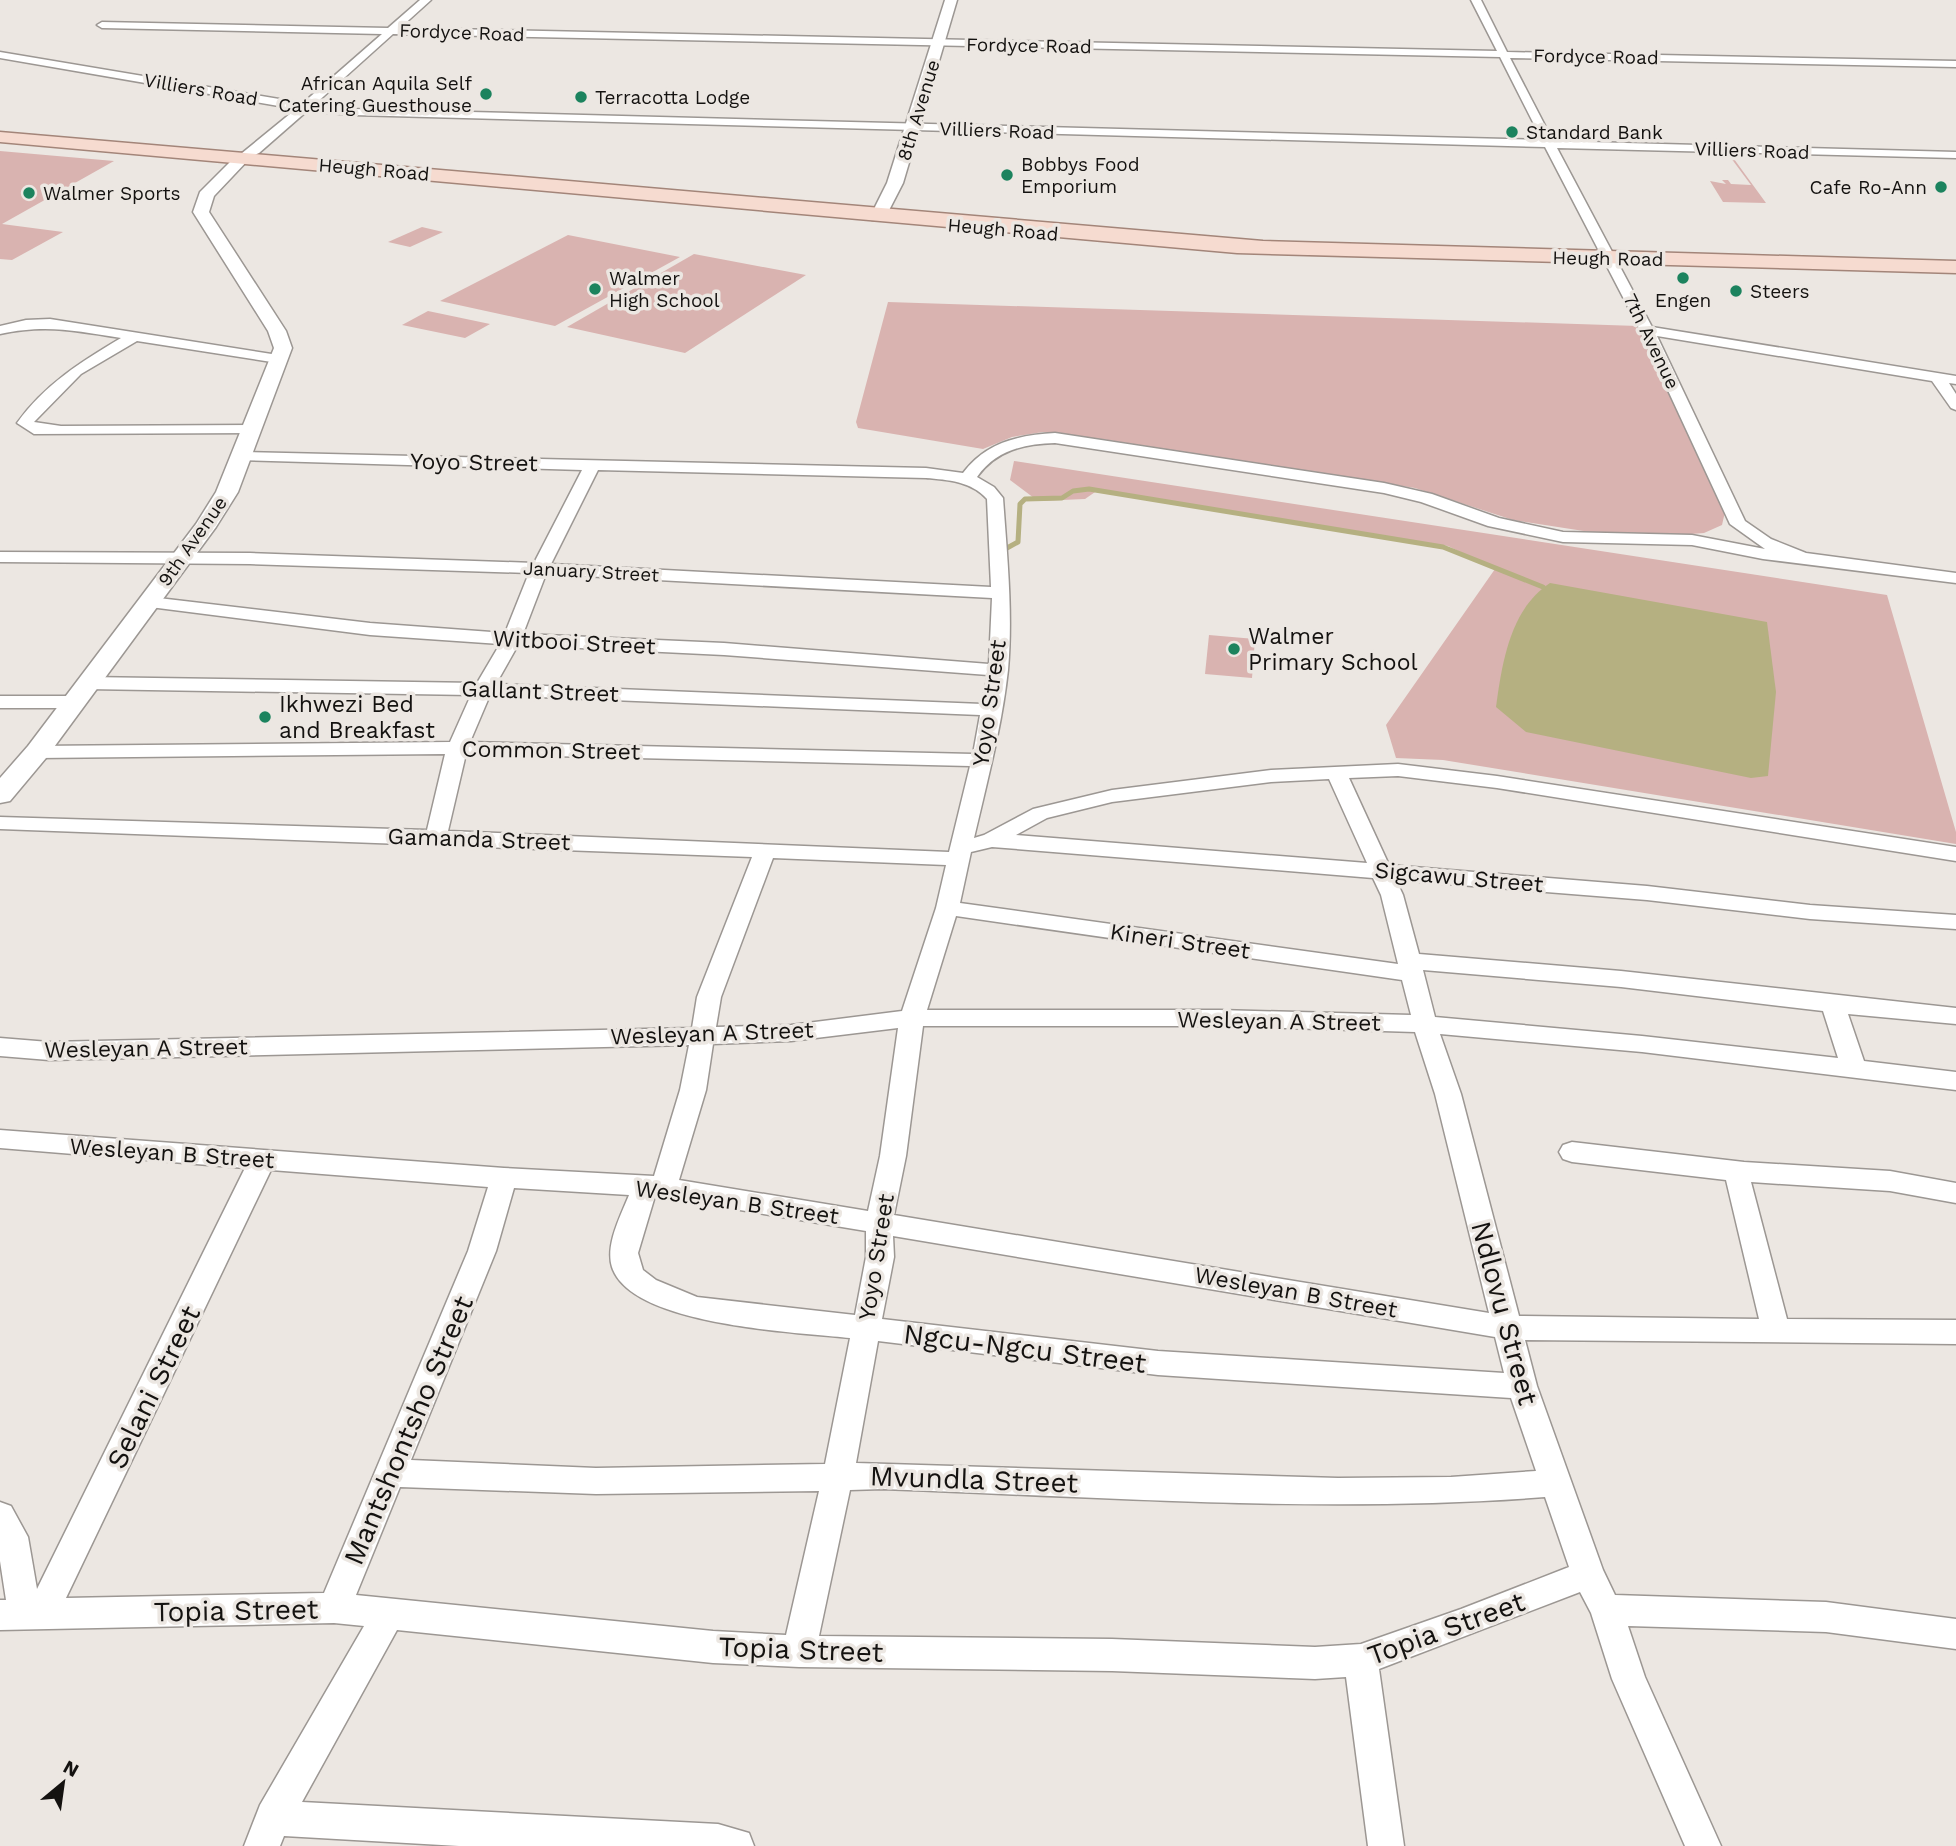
<svg xmlns="http://www.w3.org/2000/svg" width="1956" height="1846" viewBox="0 0 1956 1846" font-family="'Work Sans',sans-serif">
	<style>
		.green { fill: #d9b3b0 }
		.water { fill: #b5b081 }
		.lines { fill: none; stroke-linecap: round; stroke-linejoin: round }
		.stream { stroke: #b5b081; stroke-width: 5 }
		.minor-casing { stroke: #9c9793; stroke-width: 3 }
		.tertiary-casing { stroke: #9c9793; stroke-width: 3 }
		.primary-casing { stroke: #a38579; stroke-width: 3 }
		.minor { fill: #fff; fill-rule: evenodd }
		.tertiary { fill: #fff; fill-rule: evenodd }
		.primary { fill: #f6dbd0; fill-rule: evenodd }
		.poi-dot { fill: #1c835e; stroke: #ece7e2; stroke-width: 2.5 }
		.labels { text-anchor: middle; stroke-width: 7; stroke-linejoin: round; paint-order: stroke }
		.far-street-label { font-size: 19px; fill: #141210; stroke: #ece7e2 }
		.far-poi-label { font-size: 19px; fill: #141210; stroke: #ece7e2; text-anchor: start }
		.street-label { font-size: 23px; fill: #141210; stroke: #ece7e2 }
		.poi-label { font-size: 23px; fill: #141210; stroke: #ece7e2; text-anchor: start }
		.near-street-label { font-size: 28px; fill: #141210; stroke: #ece7e2 }
	</style>
	<rect width="100%" height="100%" fill="#ece7e2"/>
	<g class="green">
		<polygon points="0,151 114,161 2,224 63,232 12,260 0,259"/>
		<polygon points="1731,158 1734,159 1766,203 1723,202 1710,181 1726,184 1722,180 1728,180 1731,184 1751,185"/>
		<polygon points="422,227 443,232 410,247 388,242"/>
		<polygon points="568,235 680,257 555,326 440,301"/>
		<polygon points="694,254 806,275 685,353 567,327"/>
		<polygon points="888,302 1638,326 1705,459 1725,512 1722,525 1704,533 1666,536 1603,534 1513,520 1415,488 1108,440 1043,432 1012,437 983,449 858,428 856,422"/>
		<polygon points="428,311 490,324 465,338 402,325"/>
		<polygon points="1014,461 1887,595 1956,832 1956,844 1443,760 1396,758 1386,725 1495,569 1448,546 1098,490 1085,499 1038,501 1010,480"/>
		<polygon points="1209,635 1255,639 1252,678 1205,674"/>
	</g>
	<path class="water" d="M1550,583L1767,622L1776,692L1768,776L1751,778L1526,732L1496,707C1502,663 1510,609 1550,583Z"/>
	<g class="lines">
		<polyline class="stream" points="1007,548 1018,542 1020,504 1025,499 1062,498 1073,491 1089,489 1443,547 1543,587"/>
		<defs>
			<g id="minor">
				<path d="M420,0H431L400,28L1497,51L1471,0H1481L1507,52L1956,61V67L1510,58L1553,141L1956,152V158L1557,148L1652,327L1956,376V384L1949,383L1956,394V410L1951,408L1932,381L1657,336L1745,521L1771,539L1806,553L1956,573V583L1763,559L1692,545L1563,542L1488,526L1421,502L1384,493L1055,443C1024,444 996,450 977,477L994,487L1003,498C1007,555 1013,613 1008,670C1002,726 987,782 974,838L984,835L1033,809L1112,790L1271,770L1398,764L1497,776L1956,847V861L1497,788L1398,776L1349,778L1389,865L1647,886L1810,905L1956,915V929L1810,919L1647,900L1396,880L1403,895L1419,954L1621,971L1956,1008V1024L1848,1014L1864,1061L1956,1072V1090L1642,1052L1440,1034L1461,1094L1519,1316L1759,1319L1726,1180L1572,1162L1563,1159L1559,1152L1563,1145L1572,1142L1744,1162L1890,1171L1956,1183V1203L1890,1191L1751,1182L1787,1319L1956,1320V1344L1525,1340L1537,1386L1603,1570L1615,1595L1826,1602L1956,1619V1649L1826,1632L1628,1626L1645,1677L1721,1846H1685L1612,1679L1591,1613L1580,1592L1379,1669L1404,1846H1368L1346,1677L1315,1679L1112,1671L799,1667L713,1663L397,1630L302,1802L718,1824L749,1833L754,1846H459L284,1836L280,1846H244L260,1805L364,1626L334,1623L0,1630V1600H6L0,1561V1502L11,1506L28,1537L37,1589L245,1168L0,1148V1130L504,1168L654,1176L680,1090L689,1045L49,1060L0,1056V1038L49,1042L692,1028L697,997L752,857L0,829V817L427,830L445,754L37,758L30,756L27,752L30,748L37,746L450,742L471,695L87,689L77,683L87,677L477,683L500,644L370,635L150,607L141,602L150,597L370,623L505,633L529,573L250,564L0,562V552L250,553L534,563L582,470L235,460L233,457L235,454L241,452L926,468L963,473C986,442 1019,435 1055,433L1384,483L1432,494L1499,518L1563,532L1692,535L1765,549L1730,524L1640,330L1545,147L353,115L307,111L259,153L242,161L236,158L296,109L0,58V52L303,103L382,34L102,28L97,25L102,22L388,28ZM393,34L1500,57L1542,140L353,109L314,105ZM598,470L926,478C948,480 971,481 987,499L991,587L551,564ZM546,574L992,598L989,664L724,643L523,634ZM518,645L724,655L988,675L982,704L496,684ZM490,695L980,715L973,754L470,742ZM466,754L970,766L949,852L448,831ZM1329,779L1367,863L1016,835L1047,818L1112,802L1271,782ZM992,847L1373,878L1381,895L1398,964L960,903L971,852ZM773,858L946,865L936,908L902,1011L791,1025L716,1027L721,997ZM956,916L1402,980L1411,1015L1219,1010H927ZM1423,970L1621,987L1823,1011L1838,1058L1642,1036L1435,1017ZM923,1026H1219L1415,1032L1435,1094L1489,1313L894,1215L906,1156ZM898,1028L880,1156L868,1211L679,1180L706,1090L713,1044L791,1041ZM271,1170L488,1187L468,1251L324,1593L66,1598ZM514,1188L629,1195C621,1215 605,1245 612,1267C631,1326 797,1332 850,1338L825,1464L596,1468L411,1460L496,1251ZM655,1196L866,1231V1257L855,1315L697,1297L656,1280L643,1270L638,1253ZM893,1236L1495,1337L1504,1373L1158,1351L882,1319L894,1257ZM878,1341L1158,1375L1511,1398L1536,1471L1451,1477L1338,1478L856,1463ZM400,1487L596,1494L819,1491L786,1635L713,1631L356,1595ZM883,1489C1103,1497 1325,1514 1545,1497L1569,1567L1461,1609L1361,1644L1315,1647L1112,1639L819,1636L850,1490Z"/>
				<path d="M50,319L278,355L285,359L278,363L137,341L81,374L34,422L61,426L251,425L257,427L259,430L257,433L34,434L17,423C44,385 82,361 121,338C76,331 46,324 0,334V326L26,320Z"/>
				<polygon points="0,696 73,696 83,702 73,708 0,708"/>
			</g>
			<g id="tertiary">
				<polygon points="945,0 957,0 903,183 884,220 872,220 870,217 887,183"/>
				<polygon points="242,153 250,158 214,196 209,212 286,331 292,348 238,492 216,527 46,758 10,801 0,803 0,778 28,746 196,524 216,492 274,348 268,331 193,212 200,192 237,155"/>
			</g>
			<polygon id="primary" points="0,132 1263,241 1956,261 1956,273 1237,253 0,142"/>
		</defs>
		<use href="#minor" class="minor-casing"/>
		<use href="#tertiary" class="tertiary-casing"/>
		<use href="#primary" class="primary-casing"/>
		<use href="#minor" class="minor"/>
		<use href="#tertiary" class="tertiary"/>
		<use href="#primary" class="primary"/>
	</g>
	<g class="poi-dot">
		<circle cx="486" cy="94" r="7"/>
		<circle cx="581" cy="97" r="7"/>
		<circle cx="1512" cy="132" r="7"/>
		<circle cx="1007" cy="175" r="7"/>
		<circle cx="1941" cy="187" r="7"/>
		<circle cx="29" cy="193" r="7"/>
		<circle cx="1683" cy="278" r="7"/>
		<circle cx="595" cy="289" r="7"/>
		<circle cx="1736" cy="291" r="7"/>
		<circle cx="1234" cy="649" r="7"/>
		<circle cx="265" cy="717" r="7"/>
	</g>
	<g class="labels">
		<g class="far-street-label">
			<text transform="translate(462 32) rotate(2)" y="7">Fordyce Road</text>
			<text transform="translate(1029 45) rotate(1)" y="7">Fordyce Road</text>
			<text transform="translate(1596 56) rotate(1)" y="7">Fordyce Road</text>
			<text transform="translate(201 89) rotate(10)" y="7">Villiers Road</text>
			<text transform="translate(918 110) rotate(-73)" y="7">8th Avenue</text>
			<text transform="translate(997 130) rotate(2)" y="7">Villiers Road</text>
			<text transform="translate(1752 150) rotate(2)" y="7">Villiers Road</text>
			<text transform="translate(374 169) rotate(5)" y="7">Heugh Road</text>
			<text transform="translate(1003 229) rotate(5)" y="7">Heugh Road</text>
			<text transform="translate(1608 258) rotate(1)" y="7">Heugh Road</text>
			<text transform="translate(1652 341) rotate(64)" y="7">7th Avenue</text>
			<text transform="translate(192 541) rotate(-55)" y="7">9th Avenue</text>
			<text transform="translate(591 571) rotate(3)" y="7">January Street</text>
		</g>
		<g class="far-poi-label">
			<text x="472" y="90" text-anchor="end">African Aquila Self<tspan x="472" dy="22">Catering Guesthouse</tspan></text>
			<text x="595" y="104">Terracotta Lodge</text>
			<text x="1526" y="139">Standard Bank</text>
			<text x="1021" y="171">Bobbys Food<tspan x="1021" dy="22">Emporium</tspan></text>
			<text x="1927" y="194" text-anchor="end">Cafe Ro-Ann</text>
			<text x="43" y="200">Walmer Sports</text>
			<text x="609" y="285">Walmer<tspan x="609" dy="22">High School</tspan></text>
			<text x="1750" y="298">Steers</text>
			<text x="1683" y="307" text-anchor="middle">Engen</text>
		</g>
		<g class="street-label">
			<text transform="translate(474 462) rotate(1)" y="8">Yoyo Street</text>
			<text transform="translate(574 642) rotate(3)" y="8">Witbooi Street</text>
			<text transform="translate(540 691) rotate(2)" y="8">Gallant Street</text>
			<text transform="translate(989 703) rotate(-82)" y="8">Yoyo Street</text>
			<text transform="translate(551 750) rotate(1)" y="8">Common Street</text>
			<text transform="translate(479 839) rotate(2)" y="8">Gamanda Street</text>
			<text transform="translate(1459 877) rotate(5)" y="8">Sigcawu Street</text>
			<text transform="translate(1180 941) rotate(8)" y="8">Kineri Street</text>
			<text transform="translate(1279 1021) rotate(1)" y="8">Wesleyan A Street</text>
			<text transform="translate(712 1033) rotate(-2)" y="8">Wesleyan A Street</text>
			<text transform="translate(146 1048) rotate(-1)" y="8">Wesleyan A Street</text>
			<text transform="translate(172 1153) rotate(4)" y="8">Wesleyan B Street</text>
			<text transform="translate(737 1202) rotate(8)" y="8">Wesleyan B Street</text>
			<text transform="translate(876 1257) rotate(-81)" y="8">Yoyo Street</text>
			<text transform="translate(1296 1292) rotate(10)" y="8">Wesleyan B Street</text>
		</g>
		<g class="poi-label">
			<text x="1248" y="644">Walmer<tspan x="1248" dy="26">Primary School</tspan></text>
			<text x="279" y="712">Ikhwezi Bed<tspan x="279" dy="26">and Breakfast</tspan></text>
		</g>
		<g class="near-street-label">
			<text transform="translate(1505 1313) rotate(75)" y="10">Ndlovu Street</text>
			<text transform="translate(1025 1348) rotate(7)" y="10">Ngcu-Ngcu Street</text>
			<text transform="translate(153 1387) rotate(-64)" y="10">Selani Street</text>
			<text transform="translate(408 1430) rotate(-67)" y="10">Mantshontsho Street</text>
			<text transform="translate(974 1479) rotate(2)" y="10">Mvundla Street</text>
			<text transform="translate(236 1610) rotate(-1)" y="10">Topia Street</text>
			<text transform="translate(1446 1628) rotate(-20)" y="10">Topia Street</text>
			<text transform="translate(801 1649) rotate(2)" y="10">Topia Street</text>
		</g>
	</g>
	<g transform="translate(63 1783) rotate(29)" stroke="#ece7e2" stroke-width="5" paint-order="stroke">
	<path d="M0-5L12 26L0 18L-12 26Z" fill="#141210"/>
	<text y="-10" font-size="19" font-weight="bold" text-anchor="middle" fill="#141210">N</text>
	</g>
</svg>
